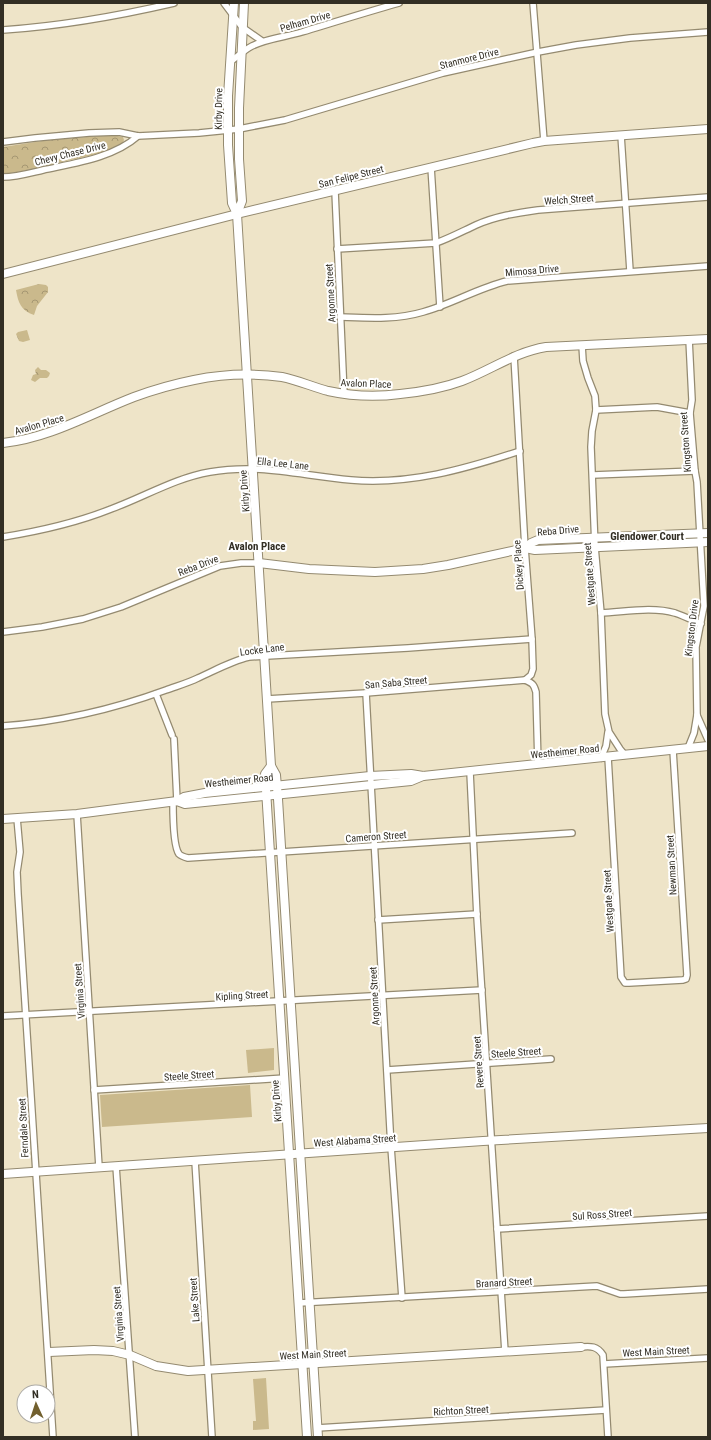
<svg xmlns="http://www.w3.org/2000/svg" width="711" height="1440" viewBox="0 0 711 1440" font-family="'Roboto Condensed',sans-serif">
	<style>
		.green { fill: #cab98c }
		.forest { fill: url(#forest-crowns) }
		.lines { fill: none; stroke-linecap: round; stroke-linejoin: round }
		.street-casing { stroke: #948a70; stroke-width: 8 }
		.secondary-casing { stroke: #948a70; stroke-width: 10 }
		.primary-casing { stroke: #948a70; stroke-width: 10 }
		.street { stroke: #fff; stroke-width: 5.5 }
		.secondary { stroke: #fff; stroke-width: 8 }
		.primary { stroke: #fff; stroke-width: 8 }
		.labels { text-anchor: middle; stroke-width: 4; stroke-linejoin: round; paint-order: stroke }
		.street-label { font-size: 10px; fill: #322e24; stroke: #fff }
		.neighbourhood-label { font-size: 11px; font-weight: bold; fill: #322e24; stroke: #fff }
	</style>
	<defs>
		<pattern id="forest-crowns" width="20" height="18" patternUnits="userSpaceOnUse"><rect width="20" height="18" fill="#cab98c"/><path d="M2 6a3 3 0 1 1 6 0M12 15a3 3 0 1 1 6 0" fill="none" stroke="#a59772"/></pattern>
	</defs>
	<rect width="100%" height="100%" fill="#eee4c8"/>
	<g class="green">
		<polygon points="274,1048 274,1070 248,1073 246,1050"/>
		<polygon points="250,1085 252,1117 102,1127 100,1095"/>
		<polygon points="266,1378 269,1429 253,1430 253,1421 256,1421 253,1379"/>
	</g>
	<g class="forest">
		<path d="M112,135L123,137L124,140L122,145C105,153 85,157 66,161C46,166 24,172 3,174V147L48,140Z"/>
		<path d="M39,284L46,285L48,287V292L37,306L34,315C21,311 18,302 16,290Z"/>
		<polygon points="27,330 30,340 23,342 19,341 16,334 18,332"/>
		<polygon points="38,367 41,370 46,370 50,373 49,376 47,378 40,378 35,382 31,380 33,375 36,374 35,370"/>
	</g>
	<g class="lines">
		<defs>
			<g id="street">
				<polyline points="224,3 242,27 262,41"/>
				<polyline points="533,3 544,141"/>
				<path d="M3,30C61,26 118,16 174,3"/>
				<path d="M230,62C237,57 244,50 252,46C268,38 286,37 302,32C335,22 367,12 399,3"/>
				<polyline points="621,135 630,271"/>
				<polyline points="3,142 35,138 89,133 119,132 138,136 199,133 239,129 285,120 443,73 538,52 576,45 630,38 708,32"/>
				<polyline points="431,167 440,307"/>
				<path d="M3,177C16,177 30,173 43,170C75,163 113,158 138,136"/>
				<polyline points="335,191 344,394"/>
				<path d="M337,249L436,243C450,238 463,231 476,225C496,216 517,213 538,210L708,197"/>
				<path d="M340,317C368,318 396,320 423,312C452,304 478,288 507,281L708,266"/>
				<polyline points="582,345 583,361 588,378 595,396 596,410 592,431 591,447 595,547 601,613 605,714 609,732 620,749 625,755"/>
				<polyline points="514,356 525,548 532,639 533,669 531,675 525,680"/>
				<polyline points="596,410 657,407 690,413"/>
				<polyline points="593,475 695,471"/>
				<path d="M3,537C40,531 76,523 111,509C144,497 175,478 210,472C260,463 302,476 351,480C410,485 465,469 520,451"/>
				<path d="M601,613C624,612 652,606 675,613C684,616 692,620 701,624"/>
				<polyline points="3,632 42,627 83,619 121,607 220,566 241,563 259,563"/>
				<polyline points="366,693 391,1147 402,1298"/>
				<polyline points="156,694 172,735"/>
				<path d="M267,699L366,693L525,680C532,683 534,684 536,692L538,764"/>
				<polyline points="697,715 708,740"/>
				<path d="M3,726C58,722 114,709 166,690C177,686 188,683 198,678C214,671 231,661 249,657L408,648L532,639"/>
				<polyline points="174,739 177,801"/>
				<polyline points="688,748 694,733 697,715 696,647 704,606 697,482 695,471 690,413 692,400 689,339"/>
				<polyline points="608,757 621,977 625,983 629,983 683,980 686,979 687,975 673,750"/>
				<polyline points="601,758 606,746 608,732"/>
				<polyline points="470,772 477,917 505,1352"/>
				<path d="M173,802C173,812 173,846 179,854C181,856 184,857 188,858L572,833"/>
				<polyline points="77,814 99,1167"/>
				<polyline points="17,818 20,852 17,872 18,894 53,1437"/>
				<polyline points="378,920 477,914"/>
				<polyline points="3,1016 482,990"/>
				<polyline points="387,1070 551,1059"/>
				<polyline points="94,1090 285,1078"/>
				<polyline points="195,1161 212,1437"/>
				<polyline points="116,1166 135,1437"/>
				<polyline points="497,1229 708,1216"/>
				<polyline points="299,1303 597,1286 620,1294 624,1294 708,1289"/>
				<path d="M581,1347C591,1346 597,1346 603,1355L608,1437"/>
				<polyline points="604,1364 708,1358"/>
				<polyline points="317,1428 606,1410"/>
			</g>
			<g id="secondary">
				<polyline points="234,3 228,96 228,145 232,203 237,214 271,766 276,775 278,799 318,1437"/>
				<polyline points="237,214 242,201 239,159 239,108 244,3"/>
				<polyline points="3,274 237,214 533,143 544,141 708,129"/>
				<path d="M3,443C50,438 90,414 134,397C153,390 174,384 194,380C223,374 253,373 282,377C297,380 313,387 328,391C351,396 377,397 400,394C420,392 443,388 462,381C491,370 515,352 546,347L708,339"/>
				<polyline points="525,548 531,543 538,540 708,533"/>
				<polyline points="259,563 309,569 375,572 423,569 448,565 525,548 535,550 708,542"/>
				<polyline points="271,766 265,774 307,1437"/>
				<polyline points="3,1174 483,1141 708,1128"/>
				<polyline points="49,1352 94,1350 113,1351 130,1355 156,1366 188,1371 581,1347"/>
			</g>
			<g id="primary">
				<polyline points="177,801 184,797 205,793 370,776 411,774 423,776 708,746"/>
				<polyline points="3,819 77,814 177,801 185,804 411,781 423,776"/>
			</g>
		</defs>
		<use href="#street" class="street-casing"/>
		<use href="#secondary" class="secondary-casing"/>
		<use href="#primary" class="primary-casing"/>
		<use href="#street" class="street"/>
		<use href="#secondary" class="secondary"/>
		<use href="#primary" class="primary"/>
	</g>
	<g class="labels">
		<g class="street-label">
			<text transform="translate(305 21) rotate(-16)" y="4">Pelham Drive</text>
			<text transform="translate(469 58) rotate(-14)" y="4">Stanmore Drive</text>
			<text transform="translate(218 109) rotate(-89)" y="4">Kirby Drive</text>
			<text transform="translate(70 153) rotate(-14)" y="4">Chevy Chase Drive</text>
			<text transform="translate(351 176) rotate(-14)" y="4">San Felipe Street</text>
			<text transform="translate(569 199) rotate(-4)" y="4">Welch Street</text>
			<text transform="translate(532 270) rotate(-5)" y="4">Mimosa Drive</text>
			<text transform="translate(330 293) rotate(-93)" y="4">Argonne Street</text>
			<text transform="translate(366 383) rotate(2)" y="4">Avalon Place</text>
			<text transform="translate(39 424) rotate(-16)" y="4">Avalon Place</text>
			<text transform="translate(685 442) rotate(-94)" y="4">Kingston Street</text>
			<text transform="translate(283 463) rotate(6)" y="4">Ella Lee Lane</text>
			<text transform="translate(244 491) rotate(-94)" y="4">Kirby Drive</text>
			<text transform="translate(558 530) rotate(-5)" y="4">Reba Drive</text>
			<text transform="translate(198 565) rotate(-21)" y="4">Reba Drive</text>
			<text transform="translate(518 565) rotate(-94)" y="4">Dickey Place</text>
			<text transform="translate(589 574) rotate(-94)" y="4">Westgate Street</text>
			<text transform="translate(691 628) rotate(-83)" y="4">Kingston Drive</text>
			<text transform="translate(262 649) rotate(-7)" y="4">Locke Lane</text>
			<text transform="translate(396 682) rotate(-5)" y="4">San Saba Street</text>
			<text transform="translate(565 751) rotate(-6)" y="4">Westheimer Road</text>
			<text transform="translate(239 780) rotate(-6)" y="4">Westheimer Road</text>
			<text transform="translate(376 836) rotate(-4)" y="4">Cameron Street</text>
			<text transform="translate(671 865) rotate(-93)" y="4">Newman Street</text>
			<text transform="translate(608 901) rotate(-93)" y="4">Westgate Street</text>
			<text transform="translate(79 991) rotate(-94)" y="4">Virginia Street</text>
			<text transform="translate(242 995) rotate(-3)" y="4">Kipling Street</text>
			<text transform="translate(374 996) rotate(-93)" y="4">Argonne Street</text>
			<text transform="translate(516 1052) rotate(-4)" y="4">Steele Street</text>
			<text transform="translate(478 1062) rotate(-94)" y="4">Revere Street</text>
			<text transform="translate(189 1075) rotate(-4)" y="4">Steele Street</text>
			<text transform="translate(276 1101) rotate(-94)" y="4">Kirby Drive</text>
			<text transform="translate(23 1128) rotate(-93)" y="4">Ferndale Street</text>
			<text transform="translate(355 1140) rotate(-4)" y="4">West Alabama Street</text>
			<text transform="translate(602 1214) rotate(-4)" y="4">Sul Ross Street</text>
			<text transform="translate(504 1282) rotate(-3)" y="4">Branard Street</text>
			<text transform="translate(194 1300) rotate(-94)" y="4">Lake Street</text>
			<text transform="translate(118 1314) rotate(-94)" y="4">Virginia Street</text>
			<text transform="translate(656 1351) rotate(-3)" y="4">West Main Street</text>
			<text transform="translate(313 1354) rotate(-3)" y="4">West Main Street</text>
			<text transform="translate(461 1410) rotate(-3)" y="4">Richton Street</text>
		</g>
		<g class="neighbourhood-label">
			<text x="647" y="540">Glendower Court</text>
			<text x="257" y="550">Avalon Place</text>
		</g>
	</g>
	<rect width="711" height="1440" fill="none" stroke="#322e24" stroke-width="8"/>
	<g transform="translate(36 1404) rotate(357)"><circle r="19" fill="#ffffff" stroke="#adaba7"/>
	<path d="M0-3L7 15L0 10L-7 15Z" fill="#72602e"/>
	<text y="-6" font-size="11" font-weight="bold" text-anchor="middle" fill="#322e24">N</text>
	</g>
</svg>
